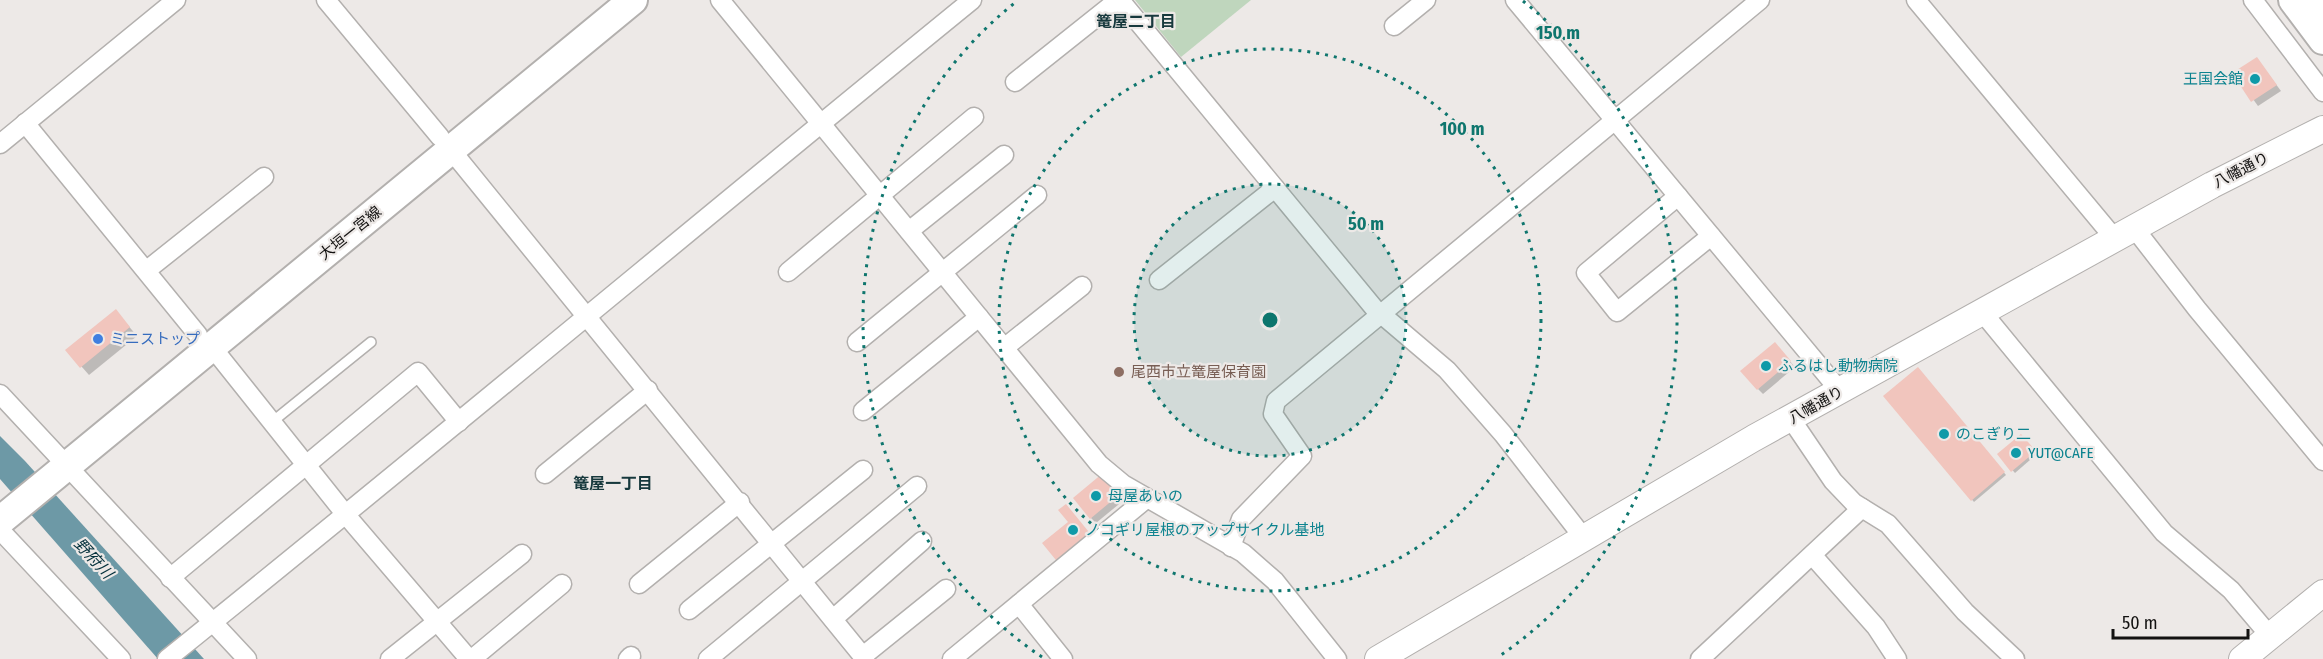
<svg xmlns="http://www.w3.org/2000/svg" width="2323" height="659" viewBox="0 0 2323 659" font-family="'Fira Sans Condensed','Noto Sans JP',sans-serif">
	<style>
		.green { fill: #bfd6bd }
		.water { fill: #6d99a6 }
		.shadow { fill: #0003 }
		.building { fill: #f1c5bd }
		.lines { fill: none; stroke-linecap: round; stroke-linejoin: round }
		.lane-casing { stroke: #b3b0ae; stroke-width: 12 }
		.street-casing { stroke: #b3b0ae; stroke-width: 21 }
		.secondary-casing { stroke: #b3b0ae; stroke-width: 28 }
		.primary-casing { stroke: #b3b0ae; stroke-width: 32 }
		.highway-casing { stroke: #b3b0ae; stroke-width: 36 }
		.lane { stroke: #fff; stroke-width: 9 }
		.street { stroke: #fff; stroke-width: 18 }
		.secondary { stroke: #fff; stroke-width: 26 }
		.primary { stroke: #fff; stroke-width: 28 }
		.highway { stroke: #fff; stroke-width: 33 }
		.ring { fill: none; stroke: #0f766e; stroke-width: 3; stroke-dasharray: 3 6 }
		.culture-dot { fill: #0f9aa8; stroke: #ede9e7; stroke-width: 2 }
		.shop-dot { fill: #3f7fe0; stroke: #ede9e7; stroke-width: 2 }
		.education-dot { fill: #8d6e63; stroke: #ede9e7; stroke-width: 2 }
		.labels { text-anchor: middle; stroke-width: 4.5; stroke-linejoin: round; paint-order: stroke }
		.culture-label { font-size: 15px; fill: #0d838f; stroke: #ede9e7; text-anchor: start }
		.street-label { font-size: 15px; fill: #131211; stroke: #ede9e7 }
		.shop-label { font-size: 15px; fill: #366cbe; stroke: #ede9e7; text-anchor: start }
		.education-label { font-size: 15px; fill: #785e54; stroke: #ede9e7; text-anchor: start }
		.neighbourhood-label { font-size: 16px; font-weight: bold; fill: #17393d; stroke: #ede9e7 }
		.water-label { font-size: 16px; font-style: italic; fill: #05313c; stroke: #ede9e7 }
		.centre { fill: #0f766e; stroke: #ede9e7; stroke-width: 3 }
		.ring-label { font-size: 18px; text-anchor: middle; font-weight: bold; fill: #0f766e; stroke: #ede9e7; stroke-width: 4.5; stroke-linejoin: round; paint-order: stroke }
	</style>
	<rect width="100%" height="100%" fill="#ede9e7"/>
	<polygon class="green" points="1135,0 1251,0 1181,57"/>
	<polygon class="water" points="0,436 25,461 204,659 158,659 0,479"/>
	<g class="shadow">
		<polygon points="2257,59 2281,91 2258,106 2234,73"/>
		<polygon points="116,311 137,336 89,375 67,350"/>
		<polygon points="1775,344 1795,367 1763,394 1758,389"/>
		<polygon points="1918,369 2006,475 1974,502 1885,396"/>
		<polygon points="2021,436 2037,454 2015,473 1999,455"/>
		<polygon points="1108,480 1124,500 1096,523 1091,518"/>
	</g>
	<g class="building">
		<polygon points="2257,57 2277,85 2251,102 2232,73"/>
		<polygon points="116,309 130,327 80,368 65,350"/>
		<polygon points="1775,342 1791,361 1757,390 1740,371"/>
		<polygon points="1918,367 2005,472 1971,501 1883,396"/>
		<polygon points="2021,434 2036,451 2011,472 1997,454"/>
		<polygon points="1103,473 1120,494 1090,519 1073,498"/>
		<polygon points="1066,504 1093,537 1060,565 1042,543 1068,522 1058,510"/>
	</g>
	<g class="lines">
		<defs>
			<polyline id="lane" points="272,422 371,342"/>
			<g id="street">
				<polyline points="326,0 440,137"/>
				<polyline points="720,0 1099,464 1123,484 1243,553 1275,581 1337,659"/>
				<polyline points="1120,0 1374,308 1447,370 1503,434 1583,537"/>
				<polyline points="1515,0 1840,391"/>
				<polyline points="1916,0 2115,239"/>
				<polyline points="2253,0 2323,92"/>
				<polyline points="1394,26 1426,0"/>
				<polyline points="1015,82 1118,0"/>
				<polyline points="25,123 198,335"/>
				<polyline points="0,144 176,0"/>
				<polyline points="451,150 865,659"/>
				<polyline points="1678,196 1586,273 1617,312 1711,236"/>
				<polyline points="2135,229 2197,309 2323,461"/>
				<polyline points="909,231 1004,155"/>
				<polyline points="147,270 264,177"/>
				<polyline points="788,272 974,117"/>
				<polyline points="1159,280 1275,188"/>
				<polyline points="1983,313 2164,533 2231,590 2270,636"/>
				<polyline points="857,342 1037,195"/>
				<polyline points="212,347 346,515 469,659"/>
				<polyline points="1004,348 1082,286"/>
				<polyline points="0,394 247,659"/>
				<polyline points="863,411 979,317"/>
				<polyline points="1791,419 1833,481 1854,503 1888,524 1965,612 2015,659"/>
				<polyline points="545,474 648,390"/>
				<polyline points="0,530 121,659"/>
				<polyline points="1231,547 1241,519 1302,456 1273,414 1276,401 1760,0"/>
				<polyline points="1813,556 1876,627 1897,659"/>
				<polyline points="170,578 418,372 459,422"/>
				<polyline points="639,584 740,502"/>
				<polyline points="1019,604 1063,659"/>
				<polyline points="689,610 863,470"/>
				<polyline points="833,619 922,541"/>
				<polyline points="863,656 946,589"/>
				<path d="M167,659C437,442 703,219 972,0"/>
				<polyline points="390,659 522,554"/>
				<polyline points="472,659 562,584"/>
				<polyline points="628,659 631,656"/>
				<polyline points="708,659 917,486"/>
				<polyline points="952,659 1146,499"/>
				<polyline points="1700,659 1862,508"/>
			</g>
			<g id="secondary">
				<polyline points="1378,659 1754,438 2212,185 2323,129"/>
				<polyline points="2242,659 2323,593"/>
			</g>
			<g id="primary">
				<polyline points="2293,0 2323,40"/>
				<polyline points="0,521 633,0"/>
			</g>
			<polyline id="highway" points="2310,0 2323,17"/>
		</defs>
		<use href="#lane" class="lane-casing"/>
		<use href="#street" class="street-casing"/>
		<use href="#secondary" class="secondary-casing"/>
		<use href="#primary" class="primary-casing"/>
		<use href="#highway" class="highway-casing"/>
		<use href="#lane" class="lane"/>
		<use href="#street" class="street"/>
		<use href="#secondary" class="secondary"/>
		<use href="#primary" class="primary"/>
		<use href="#highway" class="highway"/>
	</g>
	<circle cx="1270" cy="320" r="136" fill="#0f766e" fill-opacity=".12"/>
	<g class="ring">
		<circle cx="1270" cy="320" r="136"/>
		<circle cx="1270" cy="320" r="271"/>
		<path d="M1042 657A407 407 0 0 1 1017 1M1523 1A407 407 0 0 1 1498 657"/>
	</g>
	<g class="culture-dot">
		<circle cx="2255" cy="79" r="6"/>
		<circle cx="1766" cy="366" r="6"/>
		<circle cx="1944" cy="434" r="6"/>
		<circle cx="2016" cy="453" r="6"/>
		<circle cx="1096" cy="496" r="6"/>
		<circle cx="1073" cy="530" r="6"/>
	</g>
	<circle class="shop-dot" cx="98" cy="339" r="6"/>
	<circle class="education-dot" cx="1119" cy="372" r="6"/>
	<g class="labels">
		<g class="culture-label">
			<text x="2243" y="84" text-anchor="end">王国会館</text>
			<text x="1778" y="371">ふるはし動物病院</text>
			<text x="1956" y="439">のこぎり二</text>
			<text x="2028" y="458">YUT@CAFE</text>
			<text x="1108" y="501">母屋あいの</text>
			<text x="1085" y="535">ノコギリ屋根のアップサイクル基地</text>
		</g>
		<g class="street-label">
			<text transform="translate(2241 170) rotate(-27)" y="5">八幡通り</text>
			<text transform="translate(350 233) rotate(-39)" y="5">大垣一宮線</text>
			<text transform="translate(1816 405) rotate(-29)" y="5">八幡通り</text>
		</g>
		<g class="shop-label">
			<text x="110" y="344">ミニストップ</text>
		</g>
		<g class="education-label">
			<text x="1131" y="377">尾西市立篭屋保育園</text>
		</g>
		<g class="neighbourhood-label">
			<text x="1136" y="27">篭屋二丁目</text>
			<text x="613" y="489">篭屋一丁目</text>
		</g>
		<g class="water-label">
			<text transform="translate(94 558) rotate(47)" y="6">野府川</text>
		</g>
	</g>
	<circle cx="1270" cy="320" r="9" class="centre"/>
	<g class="ring-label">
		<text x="1558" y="39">150 m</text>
		<text x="1462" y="135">100 m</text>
		<text x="1366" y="230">50 m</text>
	</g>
	<path d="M2113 629v9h135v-9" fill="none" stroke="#131211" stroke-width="3"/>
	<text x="2122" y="629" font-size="18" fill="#131211" stroke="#ede9e7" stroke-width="4.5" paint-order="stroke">50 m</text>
</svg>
